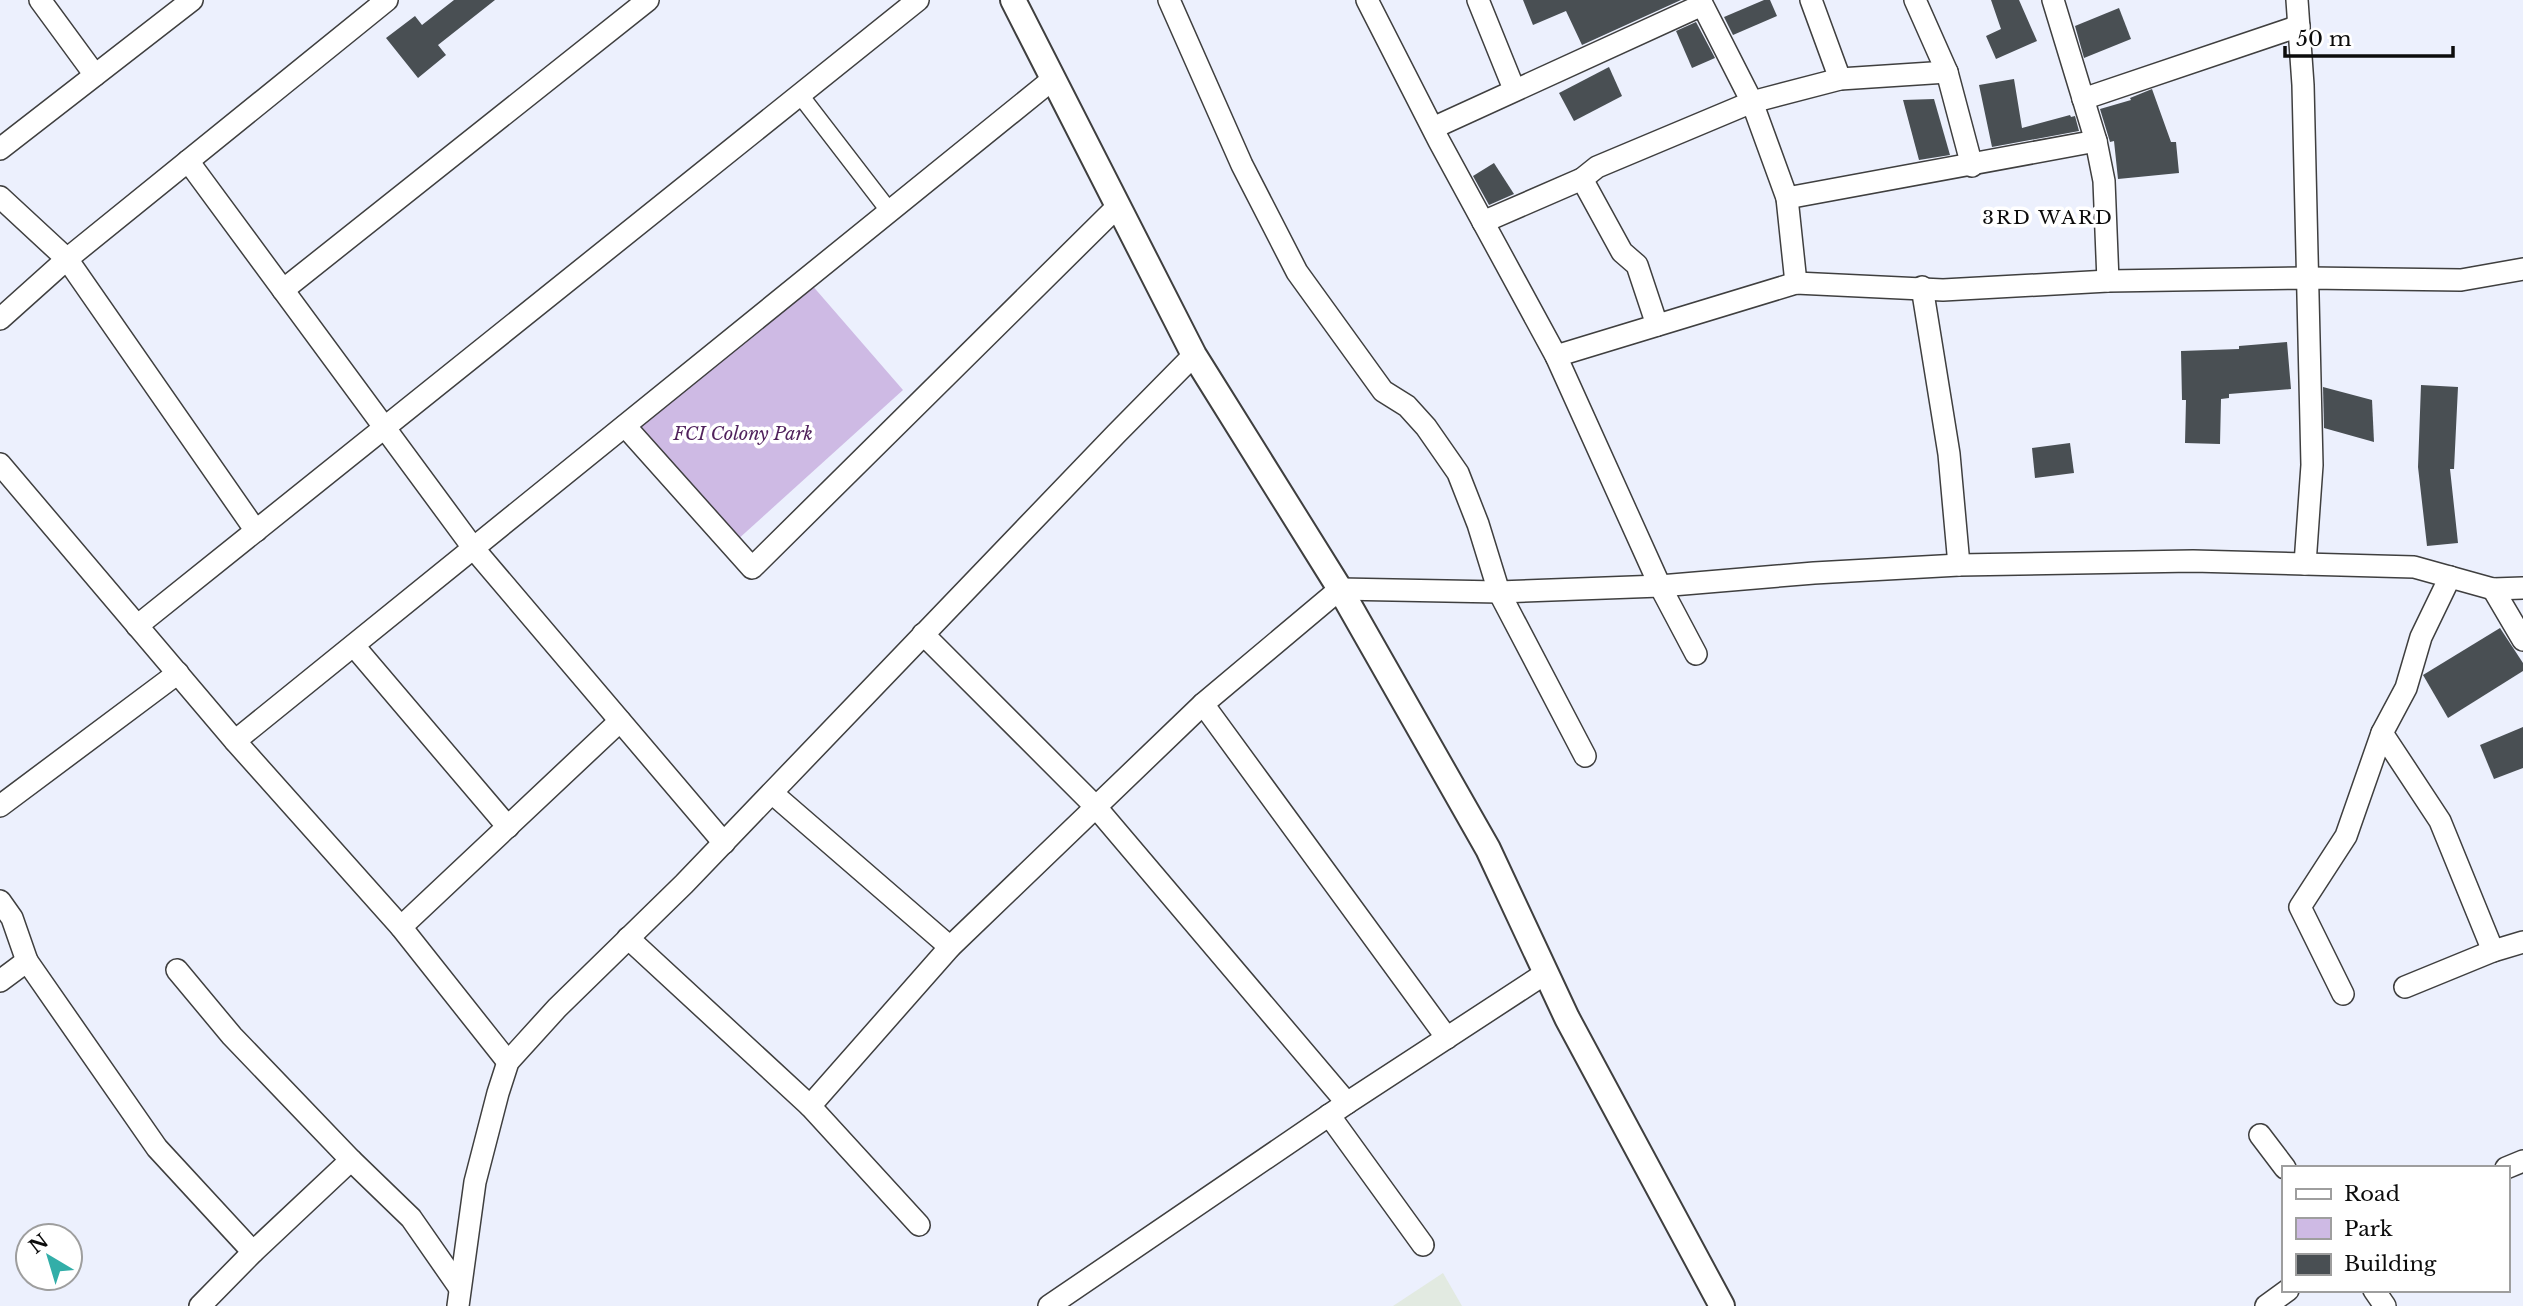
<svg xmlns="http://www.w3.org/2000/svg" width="2523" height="1306" viewBox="0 0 2523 1306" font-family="'Libre Baskerville',serif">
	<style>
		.industrial { fill: #e2eae1 }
		.green { fill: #cebae4 }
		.building { fill: #494f53 }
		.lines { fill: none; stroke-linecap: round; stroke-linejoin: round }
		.pedestrian-casing { stroke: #3f3f3f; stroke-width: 19 }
		.minor-casing { stroke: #3f3f3f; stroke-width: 24 }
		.tertiary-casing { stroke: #3f3f3f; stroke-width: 28 }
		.pedestrian { stroke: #fff; stroke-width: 16 }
		.minor { stroke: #fff; stroke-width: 21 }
		.tertiary { stroke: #fff; stroke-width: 24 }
		.labels { text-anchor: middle; stroke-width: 7; stroke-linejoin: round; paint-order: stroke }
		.park-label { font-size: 18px; font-style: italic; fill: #51235d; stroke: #fff }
		.neighbourhood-label { font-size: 19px; letter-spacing: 2px; fill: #0c0c0c; stroke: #fff }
	</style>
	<rect width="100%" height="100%" fill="#ecf0fd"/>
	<polygon class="industrial" points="1443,1273 1462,1306 1393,1306"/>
	<polygon class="green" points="811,284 903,390 736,541 635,426"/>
	<g class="building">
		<polygon points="454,0 495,0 438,45 446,55 418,78 386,38 415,16 422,25"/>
		<polygon points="1523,0 1681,0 1582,45 1566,11 1533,25"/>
		<polygon points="1764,0 1770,0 1777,16 1733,35 1724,17"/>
		<polygon points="1991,0 2019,0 2037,41 1996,59 1986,36 2001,29"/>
		<polygon points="2119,8 2131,39 2084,58 2075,26"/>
		<polygon points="1696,22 1715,58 1692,68 1676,31"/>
		<polygon points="1609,67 1622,96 1574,121 1559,93"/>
		<polygon points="2014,79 2022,128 2070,115 2071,117 2075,116 2079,131 1992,147 1979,85"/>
		<polygon points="2152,89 2171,142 2176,142 2179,173 2118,179 2114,141 2110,142 2100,109 2131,100 2130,98"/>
		<polygon points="1934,99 1950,155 1919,160 1903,100"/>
		<polygon points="1494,163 1514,194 1489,205 1473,176"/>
		<polygon points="2287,342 2291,389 2229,394 2229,398 2221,399 2220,444 2185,443 2186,400 2182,400 2181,351 2239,349 2239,346"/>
		<polygon points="2421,385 2458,387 2454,469 2450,469 2458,543 2427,546 2418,467"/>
		<polygon points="2323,387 2372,400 2374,442 2324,428"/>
		<polygon points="2070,443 2074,473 2035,478 2032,448"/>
		<polygon points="2500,628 2523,663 2523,671 2448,718 2423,675"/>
		<polygon points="2523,727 2523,768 2494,779 2480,745"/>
	</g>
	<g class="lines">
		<defs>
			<polyline id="pedestrian" points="800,95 890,212"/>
			<g id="minor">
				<polyline points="40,0 95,75"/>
				<polyline points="1169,0 1242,165 1297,272 1383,391 1407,406 1426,427 1458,473 1478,524 1499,592 1585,756"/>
				<polyline points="1367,0 1439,141 1556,356 1660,586 1696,654"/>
				<polyline points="1478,0 1514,89"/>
				<polyline points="1700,0 1752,102 1787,198 1796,283"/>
				<polyline points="1811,0 1840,79"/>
				<polyline points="1915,0 1947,72 1972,166"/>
				<polyline points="2053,0 2096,141 2104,181 2108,281"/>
				<polyline points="2297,0 2303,85 2312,465 2305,564"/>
				<polyline points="2083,99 2299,26"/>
				<polyline points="1433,128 1702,5"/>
				<polyline points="0,149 192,0"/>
				<polyline points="188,161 474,549 724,843"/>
				<polyline points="1582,179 1622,252 1637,265 1657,325"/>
				<polyline points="0,197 67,259 256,531"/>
				<polyline points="1787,198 2096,141"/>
				<polyline points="1483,222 1582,179 1597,167 1752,102 1840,79 1947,72"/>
				<polyline points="1922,287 1949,454 1959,565"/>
				<polyline points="283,290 648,0"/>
				<polyline points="0,319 67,259 387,0"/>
				<polyline points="1556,356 1796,283 1943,290 2108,281 2308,278 2461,280 2523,269"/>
				<polyline points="625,426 752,568 1118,206"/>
				<polyline points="0,464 235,741 401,927 508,1062"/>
				<polyline points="2493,589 2523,640"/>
				<polyline points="137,626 918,0"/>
				<polyline points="923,634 1095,806 1347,1103"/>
				<polyline points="354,646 508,827"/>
				<polyline points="1203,704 1447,1038"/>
				<polyline points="2382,733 2440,821 2493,951 2523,942"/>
				<polyline points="235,741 1053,79"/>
				<polyline points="772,793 950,947"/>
				<polyline points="0,806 178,673"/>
				<polyline points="0,901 12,918 27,961"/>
				<polyline points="401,927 620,721"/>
				<polyline points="628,938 810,1106 919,1225"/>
				<polyline points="177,970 232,1036 351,1160 411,1218 459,1287"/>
				<polyline points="0,981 27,961 157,1148 253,1252"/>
				<polyline points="2405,987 2493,951"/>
				<polyline points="2343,994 2300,907 2346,836 2382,733 2406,688 2421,637 2450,577"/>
				<polyline points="810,1106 950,947 1203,704 1340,589 1499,592 1660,586 1814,573 1959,565 2193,561 2414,567 2493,589 2523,588"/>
				<polyline points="1329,1115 1423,1245"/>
				<polyline points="2260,1135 2285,1168"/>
				<polyline points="2506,1168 2523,1161"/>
				<polyline points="2374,1290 2385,1306"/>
				<polyline points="200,1306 253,1252 351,1160"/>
				<polyline points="458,1306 475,1182 498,1093 508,1062 557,1008 684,884 1116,434 1194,355"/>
				<polyline points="1049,1306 1347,1103 1546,973"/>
				<polyline points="2266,1306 2288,1290"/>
			</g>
			<polyline id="tertiary" points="1013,0 1194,355 1340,589 1488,849 1567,1018 1722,1306"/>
		</defs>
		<use href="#pedestrian" class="pedestrian-casing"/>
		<use href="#minor" class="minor-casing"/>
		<use href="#tertiary" class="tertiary-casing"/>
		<use href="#pedestrian" class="pedestrian"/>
		<use href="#minor" class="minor"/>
		<use href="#tertiary" class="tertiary"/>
	</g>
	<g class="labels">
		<g class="park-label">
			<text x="743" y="440">FCI Colony Park</text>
		</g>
		<g class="neighbourhood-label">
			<text x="2048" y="224">3RD WARD</text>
		</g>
	</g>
	<rect x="2282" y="1166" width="228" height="126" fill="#ffffff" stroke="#9e9e9e" stroke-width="2"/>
	<rect x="2296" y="1189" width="35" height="10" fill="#ffffff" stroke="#9e9e9e" stroke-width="2"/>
	<text x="2344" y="1201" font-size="21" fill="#0c0c0c">Road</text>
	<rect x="2296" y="1218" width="35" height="21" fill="#cebae4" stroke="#9e9e9e" stroke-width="2"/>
	<text x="2344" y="1236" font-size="21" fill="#0c0c0c">Park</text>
	<rect x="2296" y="1254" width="35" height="21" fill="#494f53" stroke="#9e9e9e" stroke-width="2"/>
	<text x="2344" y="1271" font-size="21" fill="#0c0c0c">Building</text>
	<g transform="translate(49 1257) rotate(322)"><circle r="33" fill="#ffffff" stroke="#9e9e9e" stroke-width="2"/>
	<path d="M0-5L12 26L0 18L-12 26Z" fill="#32aea8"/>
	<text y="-10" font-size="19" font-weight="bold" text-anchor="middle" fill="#0c0c0c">N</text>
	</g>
	<path d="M2285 46v10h168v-10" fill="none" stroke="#0c0c0c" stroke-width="3.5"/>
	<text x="2296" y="46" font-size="21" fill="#0c0c0c" stroke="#ffffff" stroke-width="5" paint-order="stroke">50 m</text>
</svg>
